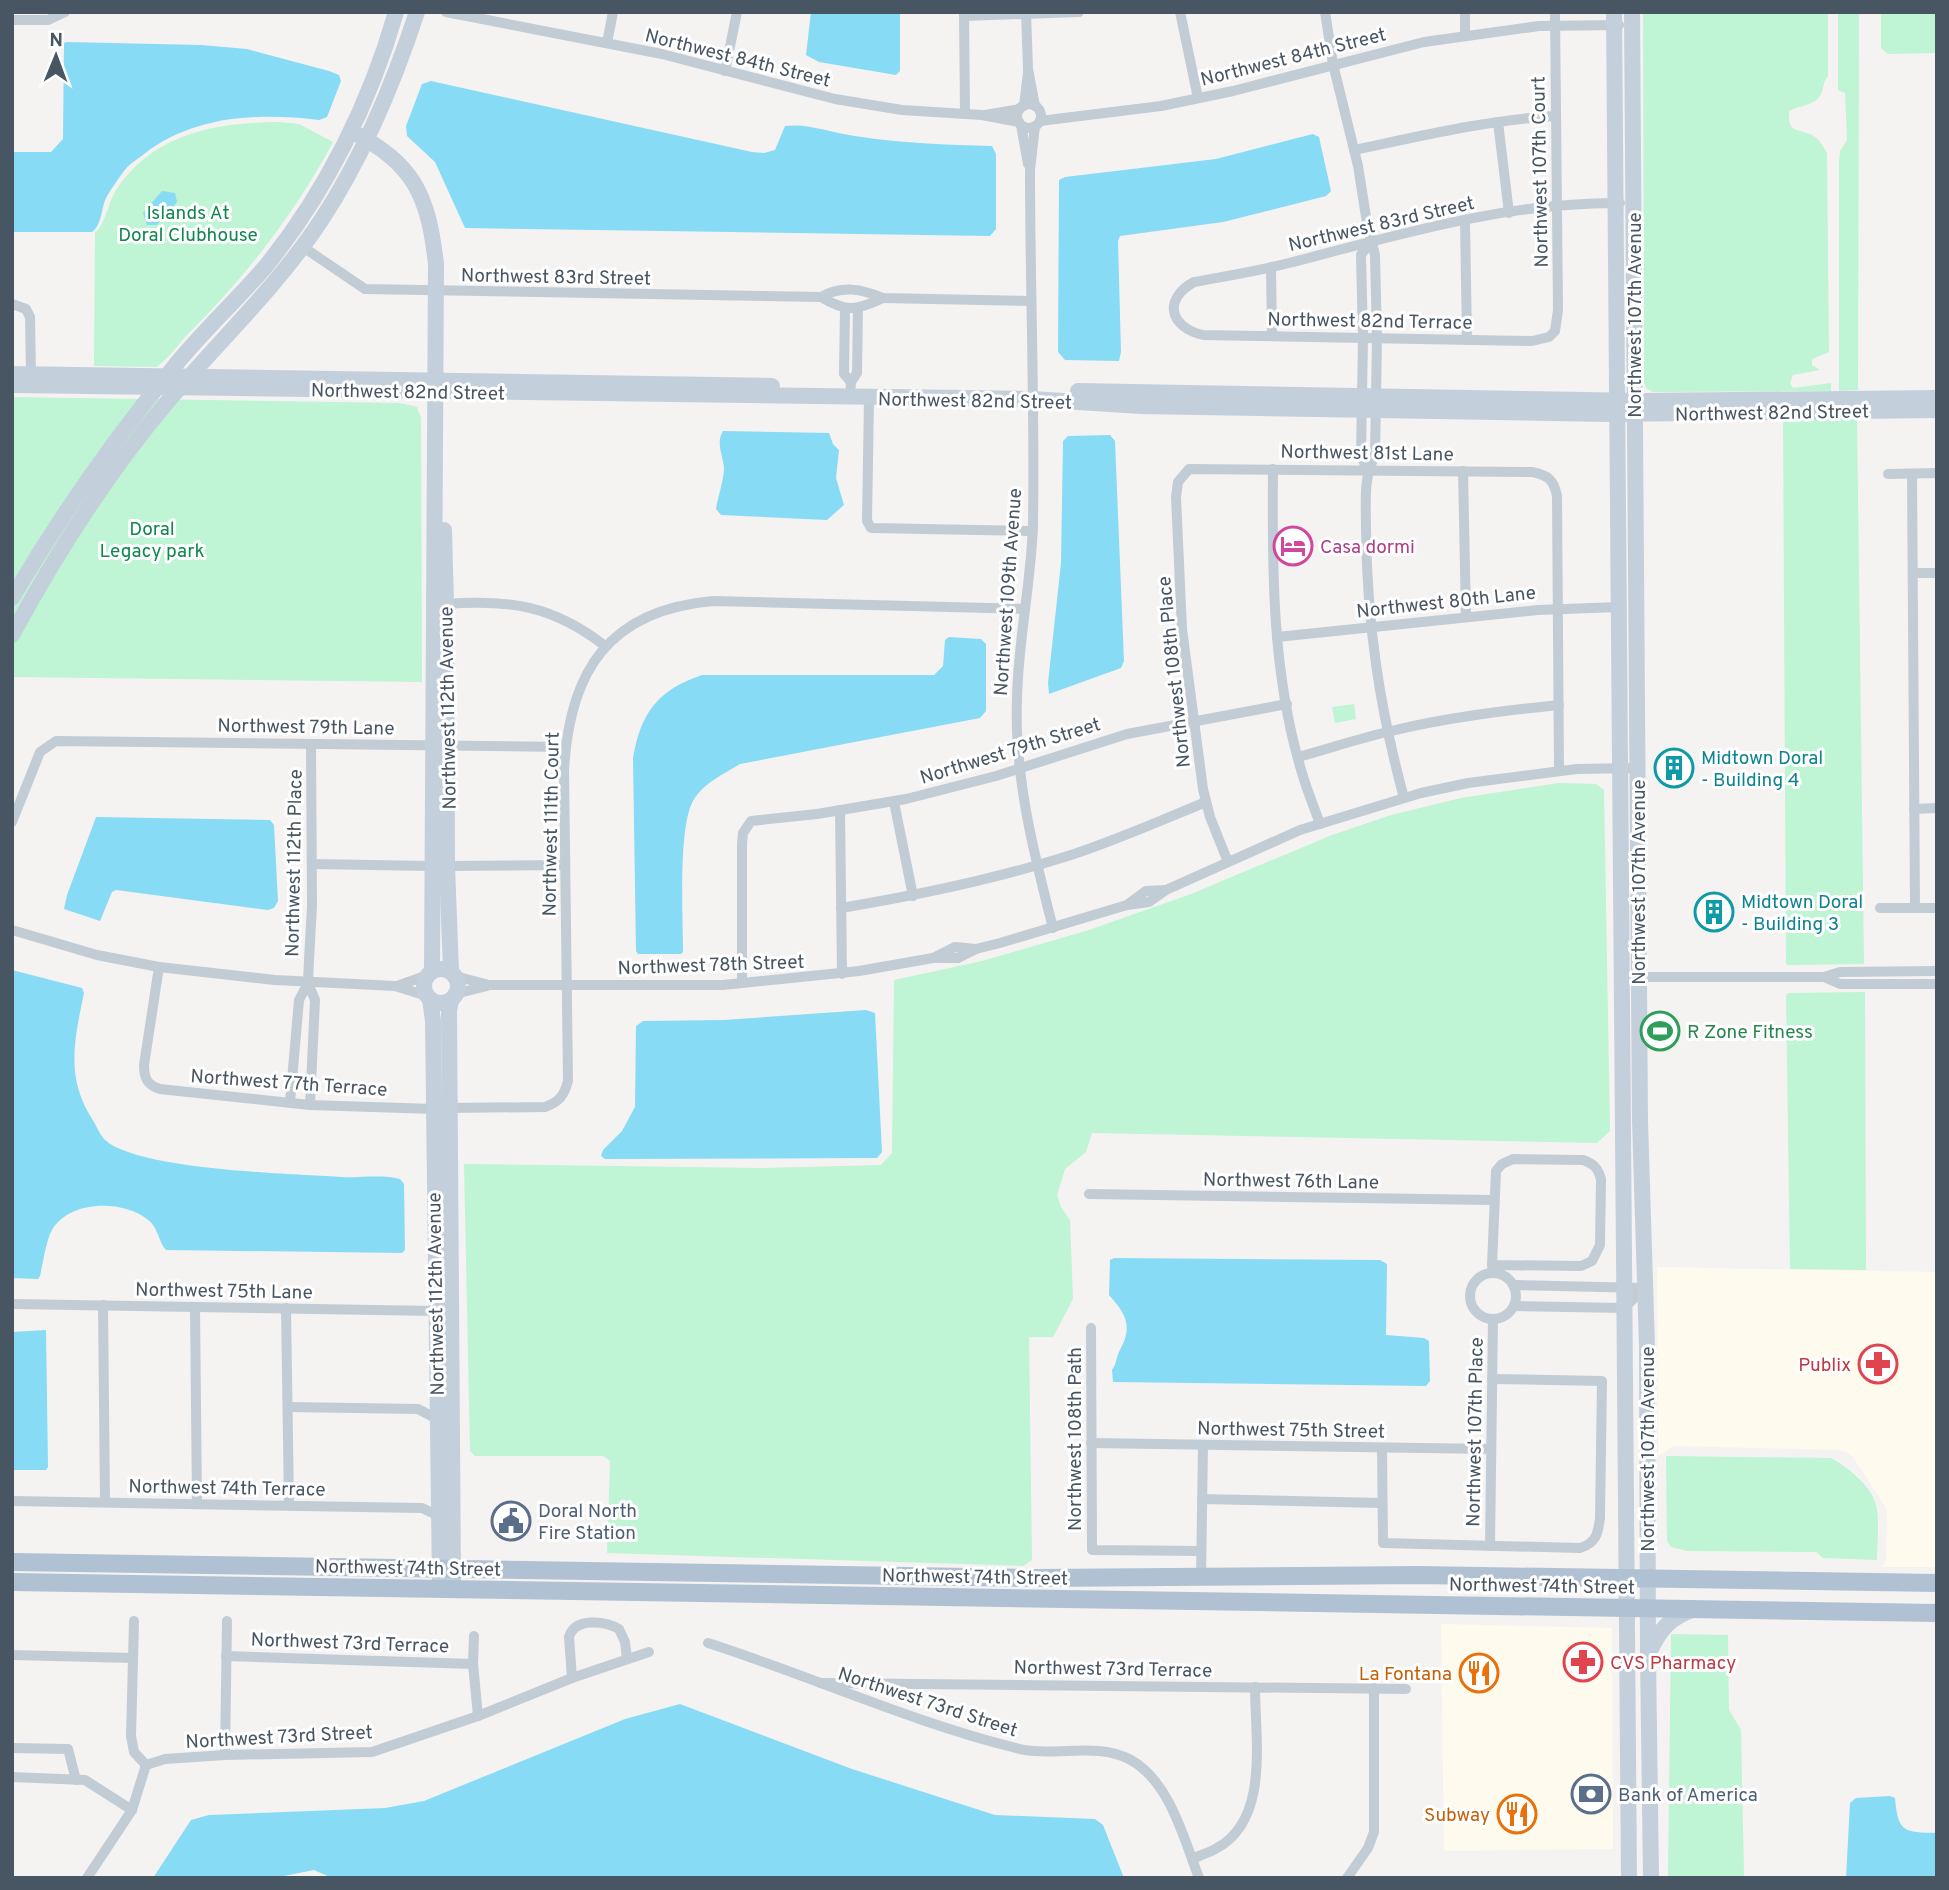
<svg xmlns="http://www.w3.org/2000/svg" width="1949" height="1890" viewBox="0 0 1949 1890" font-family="Overpass,sans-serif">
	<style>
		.commercial { fill: #fefaed }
		.green { fill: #bff4d5 }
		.water { fill: #88dbf5 }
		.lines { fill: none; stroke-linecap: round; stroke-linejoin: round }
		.street { stroke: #c2ccd5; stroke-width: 10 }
		.secondary { stroke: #c4cfdc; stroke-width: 16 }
		.primary { stroke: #b0c1d3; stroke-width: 18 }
		.labels { text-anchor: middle; stroke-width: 6; stroke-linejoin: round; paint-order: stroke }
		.street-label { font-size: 19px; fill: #485562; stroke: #fff }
		.park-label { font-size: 19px; fill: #0f874f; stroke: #fff }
		.hotel-label { font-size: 19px; fill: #b23c85; stroke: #fff; text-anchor: start }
		.culture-label { font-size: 19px; fill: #0d838f; stroke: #fff; text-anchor: start }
		.leisure-label { font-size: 19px; fill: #27864d; stroke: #fff; text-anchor: start }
		.health-label { font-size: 19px; fill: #be3a42; stroke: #fff; text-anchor: end }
		.service-label { font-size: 19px; fill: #4e5e75; stroke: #fff; text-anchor: start }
		.food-label { font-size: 19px; fill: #c56008; stroke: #fff; text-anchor: end }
	</style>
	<rect width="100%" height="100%" fill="#f5f2f2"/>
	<g class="commercial">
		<polygon points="1657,1267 1937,1272 1937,1567 1882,1567 1886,1559 1887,1514 1885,1506 1853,1457 1847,1452 1839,1450 1674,1446 1658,1456"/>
		<polygon points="1441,1624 1612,1628 1613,1849 1444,1851"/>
	</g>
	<g class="green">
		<path d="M1643,12H1828V76C1823,82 1824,87 1821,94C1815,106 1800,105 1789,111C1788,134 1797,128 1812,135C1819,139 1823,146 1827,153L1829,352L1812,359V365L1820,370L1793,375L1790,383L1793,388L1831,383V391L1652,392L1646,388L1644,382Z"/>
		<polygon points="1838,12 1859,12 1858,390 1839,391 1839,162 1840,151 1847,140 1845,93 1838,90"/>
		<polygon points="1881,12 1937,12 1937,53 1888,54 1881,48"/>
		<path d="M278,122L299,124L333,142C295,213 247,275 190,332C179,343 170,357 157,367L94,366L95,233C106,223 108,203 116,190C154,133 215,123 278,122Z"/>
		<polygon points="12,397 400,403 417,407 421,418 422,682 12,677"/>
		<polygon points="1783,419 1857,419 1864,964 1787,965 1786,963"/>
		<polygon points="1354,704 1356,719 1335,723 1332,707"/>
		<polygon points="1559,783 1596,784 1604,790 1610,1131 1597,1143 1092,1133 1086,1152 1065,1169 1057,1195 1061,1207 1070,1220 1073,1299 1053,1337 1029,1337 1032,1560 1023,1566 607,1553 610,1461 603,1456 475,1456 470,1451 464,1164 760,1168 881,1165 892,1153 894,980 982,961 1089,930 1191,894 1332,835 1391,815 1461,798"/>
		<polygon points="1865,992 1866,1270 1790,1269 1786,995 1788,993"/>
		<path d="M1666,1456L1831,1458C1847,1467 1871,1485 1876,1505C1880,1519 1877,1544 1877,1560L1823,1558L1816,1552L1687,1551L1671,1547L1667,1541Z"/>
		<polygon points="1671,1634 1728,1635 1729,1710 1741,1730 1744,1875 1742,1878 1668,1878"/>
	</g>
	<g class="water">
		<polygon points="811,12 900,12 900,71 896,75 819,62 806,55"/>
		<path d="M66,42L201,45L247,49L329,71L339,75L341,81L327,117L319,120C258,113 195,115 144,154C138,159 129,164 124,171C118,179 111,189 106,198C101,209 102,225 92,232H12V152H51L63,139L64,43Z"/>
		<path d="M431,81L752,152L764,153L775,150L785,126C808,123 832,133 855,136C901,143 946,145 992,146L996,154V229L990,236L465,228L435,162L407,136L406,126L422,84Z"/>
		<polygon points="1313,134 1319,137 1331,191 1326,196 1223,222 1120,236 1118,241 1121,352 1119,361 1065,360 1058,352 1059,180 1065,177 1216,159"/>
		<polygon points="162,191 175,193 177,202 157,225 147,225 143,213"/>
		<path d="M723,431L829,433L833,444L839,450L836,478L844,505L827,520L721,515L716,509C718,497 723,482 724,470C724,456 715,444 723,431Z"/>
		<polygon points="1110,435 1115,441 1124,661 1121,668 1049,694 1048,683 1061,563 1063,441 1068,436"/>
		<path d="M949,637L981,639L986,644V711L980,718L740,764C724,774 703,783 693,801C678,828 683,917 683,952L681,954H638L636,951L633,758C641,712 658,690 702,675H934L943,666L945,640Z"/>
		<polygon points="96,817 270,820 274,825 278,901 274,908 268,910 116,890 112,892 100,921 64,909 67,895"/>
		<path d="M12,970L82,988L84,993C74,1041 65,1079 94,1122C97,1128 101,1136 105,1140C138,1170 293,1174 342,1177C360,1178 382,1174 400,1179L404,1184L405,1250L402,1253L166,1250C158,1241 159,1228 147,1219C121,1199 65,1200 50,1234C45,1247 43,1263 40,1276L38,1279L12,1278Z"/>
		<polygon points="866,1010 875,1013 882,1152 877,1158 605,1159 601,1156 603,1150 622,1131 635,1107 636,1026 643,1021 724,1020"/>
		<path d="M1114,1258L1380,1260L1387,1264L1386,1335L1424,1338L1429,1341L1430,1381L1426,1386L1113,1382L1112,1370C1117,1363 1116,1357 1120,1350C1133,1326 1126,1314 1109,1295L1110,1260Z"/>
		<polygon points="46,1330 48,1467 46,1470 12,1470 12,1332"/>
		<polygon points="680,1704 852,1769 995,1815 1095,1819 1103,1825 1124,1878 332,1878 314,1870 274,1878 153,1878 191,1820 209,1815 385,1808 424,1801 625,1719"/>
		<path d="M1890,1796L1895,1798C1898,1833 1904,1832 1937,1833V1878H1846L1850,1803L1856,1798Z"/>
	</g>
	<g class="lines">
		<g class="street">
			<polyline points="446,12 662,54 835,99 902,110 982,115 1019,122"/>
			<polyline points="964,12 965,114"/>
			<polyline points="1026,12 1028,69 1035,106"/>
			<polyline points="1180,12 1198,98"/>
			<path d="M1325,12L1333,64L1358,166L1367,223L1375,255L1377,338L1375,456C1363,477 1366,504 1366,529C1367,623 1379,706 1404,798"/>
			<polyline points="1465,12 1465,36"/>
			<path d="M1555,12L1558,310L1555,331L1549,337L1532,341L1203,335C1169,327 1163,299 1194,282C1226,276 1258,271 1289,263C1397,235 1507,202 1620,203"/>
			<polyline points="964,16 1079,12"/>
			<polyline points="12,20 48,20 65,12"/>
			<polyline points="607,43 613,12"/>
			<polyline points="725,71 737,12"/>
			<circle cx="1029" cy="116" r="12"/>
			<polyline points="1024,106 1028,72"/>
			<polyline points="985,115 1020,109"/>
			<polyline points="1040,121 1161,106 1233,91 1424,42 1539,26 1619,25"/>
			<polyline points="1498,122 1509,213"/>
			<polyline points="1021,125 1028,164"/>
			<path d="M1035,126L1030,170C1030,288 1035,407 1033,525C1031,584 1018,641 1017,699C1014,777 1034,854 1053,928"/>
			<path d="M1354,150C1421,136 1487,120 1555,116"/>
			<polyline points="1465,220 1467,340"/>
			<path d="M303,247L365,289L821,297C842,285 862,289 883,298L1030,301"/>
			<polyline points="1271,267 1272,336"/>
			<path d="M821,297C847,313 857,310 883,298"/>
			<polyline points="12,304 26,309 30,317 31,374"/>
			<polyline points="845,308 844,374 851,382"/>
			<polyline points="850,398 851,382 857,373 858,308"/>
			<polyline points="869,398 867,521 871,528 1032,531"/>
			<path d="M1273,469C1272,570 1272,675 1302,773C1307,790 1314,807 1320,824"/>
			<polyline points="1367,469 1361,456 1363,338 1361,255 1371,241"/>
			<polyline points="1463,471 1466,617"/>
			<polyline points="1888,474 1937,473"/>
			<polyline points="1912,474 1915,908"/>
			<polyline points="1913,573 1937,573"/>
			<path d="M446,604C510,599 554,606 605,646"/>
			<polyline points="1277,637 1538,610 1618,607"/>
			<path d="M1298,757C1328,749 1357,739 1387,732C1443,718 1501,711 1559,705"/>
			<polyline points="894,802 913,896"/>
			<polyline points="1914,809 1937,808"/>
			<polyline points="840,810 842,974"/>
			<polyline points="12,822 40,752 56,741 565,747"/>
			<path d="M1228,862L1210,817L1203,789L1182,629L1176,497L1178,482L1189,469L1532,472C1548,475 1554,480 1557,496L1559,771"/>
			<polyline points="312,864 431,866"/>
			<polyline points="447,866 565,865"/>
			<polyline points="1128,904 1146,891 1166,890"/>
			<path d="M841,908C919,895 996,879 1071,855C1117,840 1162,820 1206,802"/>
			<polyline points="1880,908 1937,908"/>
			<polyline points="12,930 97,955 159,967 275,980 395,986 427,996"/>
			<polyline points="933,958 958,958 976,949"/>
			<path d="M159,967L144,1065C144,1078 147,1085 160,1089L310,1105L434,1109"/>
			<polyline points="455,976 489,985 723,985 859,971 933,958 955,947 976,949 1000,943 1127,905 1149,902 1166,890 1300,830 1421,793 1468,783 1577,769 1638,768"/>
			<polyline points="1635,977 1824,977 1840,972 1937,971"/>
			<polyline points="1824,977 1840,984 1937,984"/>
			<polyline points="308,983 315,1000 310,1105"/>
			<polyline points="742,983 742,844 743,833 751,821 817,814 906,799 996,776 1127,734 1287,704"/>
			<polyline points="397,986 428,975"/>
			<polyline points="454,997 463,992 487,986"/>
			<polyline points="290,1103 299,1000 308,983 309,960 312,906 311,744"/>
			<path d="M450,1108L545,1107C559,1102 564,1096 568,1081L564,771C569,671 609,610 713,601L1025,609"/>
			<polyline points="1089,1194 1494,1200"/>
			<path d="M1492,1265L1581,1266L1592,1261L1600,1245L1601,1179C1598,1168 1594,1164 1583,1160L1513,1159L1502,1164L1496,1171L1492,1265L1493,1273"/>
			<circle cx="1493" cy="1296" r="23"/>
			<polyline points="1513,1285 1645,1288"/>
			<polyline points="12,1304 435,1311"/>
			<polyline points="103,1305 105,1502"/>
			<polyline points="1514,1306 1624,1308 1645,1288"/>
			<polyline points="195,1307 197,1504"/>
			<polyline points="286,1308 289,1505"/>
			<polyline points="1091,1328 1092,1550 1201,1551"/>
			<polyline points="288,1407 418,1409 437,1419"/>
			<polyline points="1091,1443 1491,1449"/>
			<path d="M1382,1448L1383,1543L1580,1548C1596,1543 1598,1534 1600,1518L1602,1381L1492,1379"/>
			<polyline points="1202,1499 1382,1503"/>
			<polyline points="12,1501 422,1508 439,1516"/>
			<polyline points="1490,1546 1493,1319"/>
			<polyline points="1201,1579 1203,1445"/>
			<polyline points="134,1621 131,1736 134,1752 146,1765"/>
			<polyline points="474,1636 473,1664 478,1716"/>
			<path d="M708,1643C811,1676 911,1722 1016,1748C1053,1758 1096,1741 1131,1760C1170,1782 1184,1839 1199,1878"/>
			<polyline points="12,1655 133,1658"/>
			<polyline points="226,1656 473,1664"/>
			<path d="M572,1678L569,1637C575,1617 605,1621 619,1629L625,1642L627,1659"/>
			<polyline points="820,1683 1406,1689"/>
			<polyline points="12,1748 68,1749 76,1780"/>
			<polyline points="225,1755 227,1621"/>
			<polyline points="146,1765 165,1759 225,1755 372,1752 478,1716 572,1678 649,1652"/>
			<polyline points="12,1777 85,1780 132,1810"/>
			<path d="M1192,1859C1200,1855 1209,1853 1217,1848C1270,1819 1255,1738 1255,1687"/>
			<polyline points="87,1878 132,1810 146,1765"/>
			<polyline points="1347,1878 1368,1848 1374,1832 1374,1688"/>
		</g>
		<g class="secondary">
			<polyline points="1614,12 1629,1878"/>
			<polyline points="1632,12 1640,1121 1647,1347 1648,1656 1651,1878"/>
			<path d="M351,131C414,164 428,194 436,264L432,971"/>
			<polyline points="12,374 772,386"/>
			<polyline points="12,385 1032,399 1141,406 1608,414 1937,410"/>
			<polyline points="1078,391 1644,401 1937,398"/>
			<polyline points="444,530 446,604 447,866 451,971"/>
			<path d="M12,598C60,517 113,440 173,368C202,332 236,301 266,266C326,192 370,103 396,12"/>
			<path d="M12,635C57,552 107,473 168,401C219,341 278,286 322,219C364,155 393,85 417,12"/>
			<circle cx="441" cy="986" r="17"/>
			<polyline points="430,999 433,1021 440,1588"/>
			<polyline points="451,1000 449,1011 453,1582"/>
			<path d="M1650,1651C1660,1629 1670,1618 1692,1610"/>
		</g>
		<g class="primary">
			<polyline points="12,1562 1036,1578 1419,1575 1937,1583"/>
			<polyline points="12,1582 1937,1613"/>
		</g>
	</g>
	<defs>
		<symbol id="hotel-ring" viewBox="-11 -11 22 22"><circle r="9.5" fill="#fff" stroke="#d1479c" stroke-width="1.5"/><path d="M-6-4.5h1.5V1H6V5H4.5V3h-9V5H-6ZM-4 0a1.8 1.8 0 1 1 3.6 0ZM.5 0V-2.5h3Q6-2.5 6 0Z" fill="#d1479c"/></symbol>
		<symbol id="building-ring" viewBox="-11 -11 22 22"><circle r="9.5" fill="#fff" stroke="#0f9aa8" stroke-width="1.5"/><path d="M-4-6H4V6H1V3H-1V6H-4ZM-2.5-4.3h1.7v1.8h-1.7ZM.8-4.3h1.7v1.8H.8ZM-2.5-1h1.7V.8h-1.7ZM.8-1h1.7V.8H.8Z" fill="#0f9aa8"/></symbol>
		<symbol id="stadium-ring" viewBox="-11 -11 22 22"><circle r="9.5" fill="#fff" stroke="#2e9e5b" stroke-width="1.5"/><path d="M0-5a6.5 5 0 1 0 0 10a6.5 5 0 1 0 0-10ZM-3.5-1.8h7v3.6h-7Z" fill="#2e9e5b"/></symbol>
		<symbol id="pharmacy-ring" viewBox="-11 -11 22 22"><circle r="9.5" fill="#fff" stroke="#e0444e" stroke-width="1.5"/><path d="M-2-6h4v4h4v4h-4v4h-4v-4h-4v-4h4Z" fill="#e0444e"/></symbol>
		<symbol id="civic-ring" viewBox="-11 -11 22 22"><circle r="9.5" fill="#fff" stroke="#5c6f8a" stroke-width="1.5"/><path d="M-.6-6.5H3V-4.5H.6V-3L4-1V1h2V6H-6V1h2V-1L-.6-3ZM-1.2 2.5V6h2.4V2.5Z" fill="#5c6f8a"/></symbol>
		<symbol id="restaurant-ring" viewBox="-11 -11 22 22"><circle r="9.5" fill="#fff" stroke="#e8710a" stroke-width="1.5"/><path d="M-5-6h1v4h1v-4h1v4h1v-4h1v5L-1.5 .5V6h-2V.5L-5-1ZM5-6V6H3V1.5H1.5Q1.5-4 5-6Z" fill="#e8710a"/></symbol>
		<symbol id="bank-ring" viewBox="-11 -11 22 22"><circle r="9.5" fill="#fff" stroke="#5c6f8a" stroke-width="1.5"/><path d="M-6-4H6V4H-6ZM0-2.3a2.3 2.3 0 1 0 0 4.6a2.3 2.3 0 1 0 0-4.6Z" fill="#5c6f8a"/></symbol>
	</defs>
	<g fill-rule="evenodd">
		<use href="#hotel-ring" x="1271" y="524" width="44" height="44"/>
		<use href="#building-ring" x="1652" y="746" width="44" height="44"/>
		<use href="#building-ring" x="1692" y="890" width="44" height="44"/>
		<use href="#stadium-ring" x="1638" y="1009" width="44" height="44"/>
		<use href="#pharmacy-ring" x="1856" y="1342" width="44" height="44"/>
		<use href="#civic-ring" x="489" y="1499" width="44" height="44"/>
		<use href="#pharmacy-ring" x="1561" y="1640" width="44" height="44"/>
		<use href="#restaurant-ring" x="1457" y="1651" width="44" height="44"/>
		<use href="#bank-ring" x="1569" y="1772" width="44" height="44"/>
		<use href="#restaurant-ring" x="1495" y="1792" width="44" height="44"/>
	</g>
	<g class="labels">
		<g class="street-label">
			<text transform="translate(1293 56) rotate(-14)" y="7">Northwest 84th Street</text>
			<text transform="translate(738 57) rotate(14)" y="7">Northwest 84th Street</text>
			<text transform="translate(1539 172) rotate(-91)" y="7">Northwest 107th Court</text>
			<text transform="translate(1381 223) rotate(-13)" y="7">Northwest 83rd Street</text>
			<text transform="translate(556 276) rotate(1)" y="7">Northwest 83rd Street</text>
			<text transform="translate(1634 315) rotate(-90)" y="7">Northwest 107th Avenue</text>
			<text transform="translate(1370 320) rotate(1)" y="7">Northwest 82nd Terrace</text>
			<text transform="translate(408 391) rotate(1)" y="7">Northwest 82nd Street</text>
			<text transform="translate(975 400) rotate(1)" y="7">Northwest 82nd Street</text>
			<text transform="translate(1772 412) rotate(-1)" y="7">Northwest 82nd Street</text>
			<text transform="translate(1367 452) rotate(1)" y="7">Northwest 81st Lane</text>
			<text transform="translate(1007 592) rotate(-86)" y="7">Northwest 109th Avenue</text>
			<text transform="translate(1446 601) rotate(-6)" y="7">Northwest 80th Lane</text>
			<text transform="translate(1173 672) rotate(-96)" y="7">Northwest 108th Place</text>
			<text transform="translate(447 708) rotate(-91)" y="7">Northwest 112th Avenue</text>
			<text transform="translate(306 726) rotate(1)" y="7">Northwest 79th Lane</text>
			<text transform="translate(1010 750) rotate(-17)" y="7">Northwest 79th Street</text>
			<text transform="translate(550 824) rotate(-89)" y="7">Northwest 111th Court</text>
			<text transform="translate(293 863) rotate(-89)" y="7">Northwest 112th Place</text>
			<text transform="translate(1638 882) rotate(-90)" y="7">Northwest 107th Avenue</text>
			<text transform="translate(711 964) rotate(-2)" y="7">Northwest 78th Street</text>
			<text transform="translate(289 1082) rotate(4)" y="7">Northwest 77th Terrace</text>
			<text transform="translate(1291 1180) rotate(1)" y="7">Northwest 76th Lane</text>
			<text transform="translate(224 1290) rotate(1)" y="7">Northwest 75th Lane</text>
			<text transform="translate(435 1294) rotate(-91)" y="7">Northwest 112th Avenue</text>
			<text transform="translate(1291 1429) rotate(1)" y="7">Northwest 75th Street</text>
			<text transform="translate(1474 1432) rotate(-89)" y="7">Northwest 107th Place</text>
			<text transform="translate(1074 1439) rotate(-90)" y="7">Northwest 108th Path</text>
			<text transform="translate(1647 1449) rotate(-90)" y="7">Northwest 107th Avenue</text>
			<text transform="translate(227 1487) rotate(1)" y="7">Northwest 74th Terrace</text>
			<text transform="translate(408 1567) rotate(1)" y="7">Northwest 74th Street</text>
			<text transform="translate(975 1576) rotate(1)" y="7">Northwest 74th Street</text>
			<text transform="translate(1542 1585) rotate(1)" y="7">Northwest 74th Street</text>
			<text transform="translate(350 1642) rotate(2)" y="7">Northwest 73rd Terrace</text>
			<text transform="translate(1113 1668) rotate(1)" y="7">Northwest 73rd Terrace</text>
			<text transform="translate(928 1701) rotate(18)" y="7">Northwest 73rd Street</text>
			<text transform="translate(279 1736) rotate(-3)" y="7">Northwest 73rd Street</text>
		</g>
		<g class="park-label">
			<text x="188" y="219">Islands At<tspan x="188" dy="22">Doral Clubhouse</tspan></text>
			<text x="152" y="535">Doral<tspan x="152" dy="22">Legacy park</tspan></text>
		</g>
		<g class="hotel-label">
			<text x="1320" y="553">Casa dormi</text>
		</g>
		<g class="culture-label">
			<text x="1701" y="764">Midtown Doral<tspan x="1701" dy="22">- Building 4</tspan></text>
			<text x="1741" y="908">Midtown Doral<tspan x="1741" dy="22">- Building 3</tspan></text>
		</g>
		<g class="leisure-label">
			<text x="1687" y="1038">R Zone Fitness</text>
		</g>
		<g class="health-label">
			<text x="1851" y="1371">Publix</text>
			<text x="1610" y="1669" text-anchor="start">CVS Pharmacy</text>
		</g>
		<g class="service-label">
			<text x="538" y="1517">Doral North<tspan x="538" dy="22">Fire Station</tspan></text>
			<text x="1618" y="1801">Bank of America</text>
		</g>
		<g class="food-label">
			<text x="1452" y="1680">La Fontana</text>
			<text x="1490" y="1821">Subway</text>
		</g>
	</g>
	<rect width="1949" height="1890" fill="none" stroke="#485562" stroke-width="28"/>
	<g transform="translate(56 56) rotate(1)" stroke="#ffffff" stroke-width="5" paint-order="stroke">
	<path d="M0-5L12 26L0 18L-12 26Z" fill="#485562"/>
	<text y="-10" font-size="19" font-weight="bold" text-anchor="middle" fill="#485562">N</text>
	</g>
</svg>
